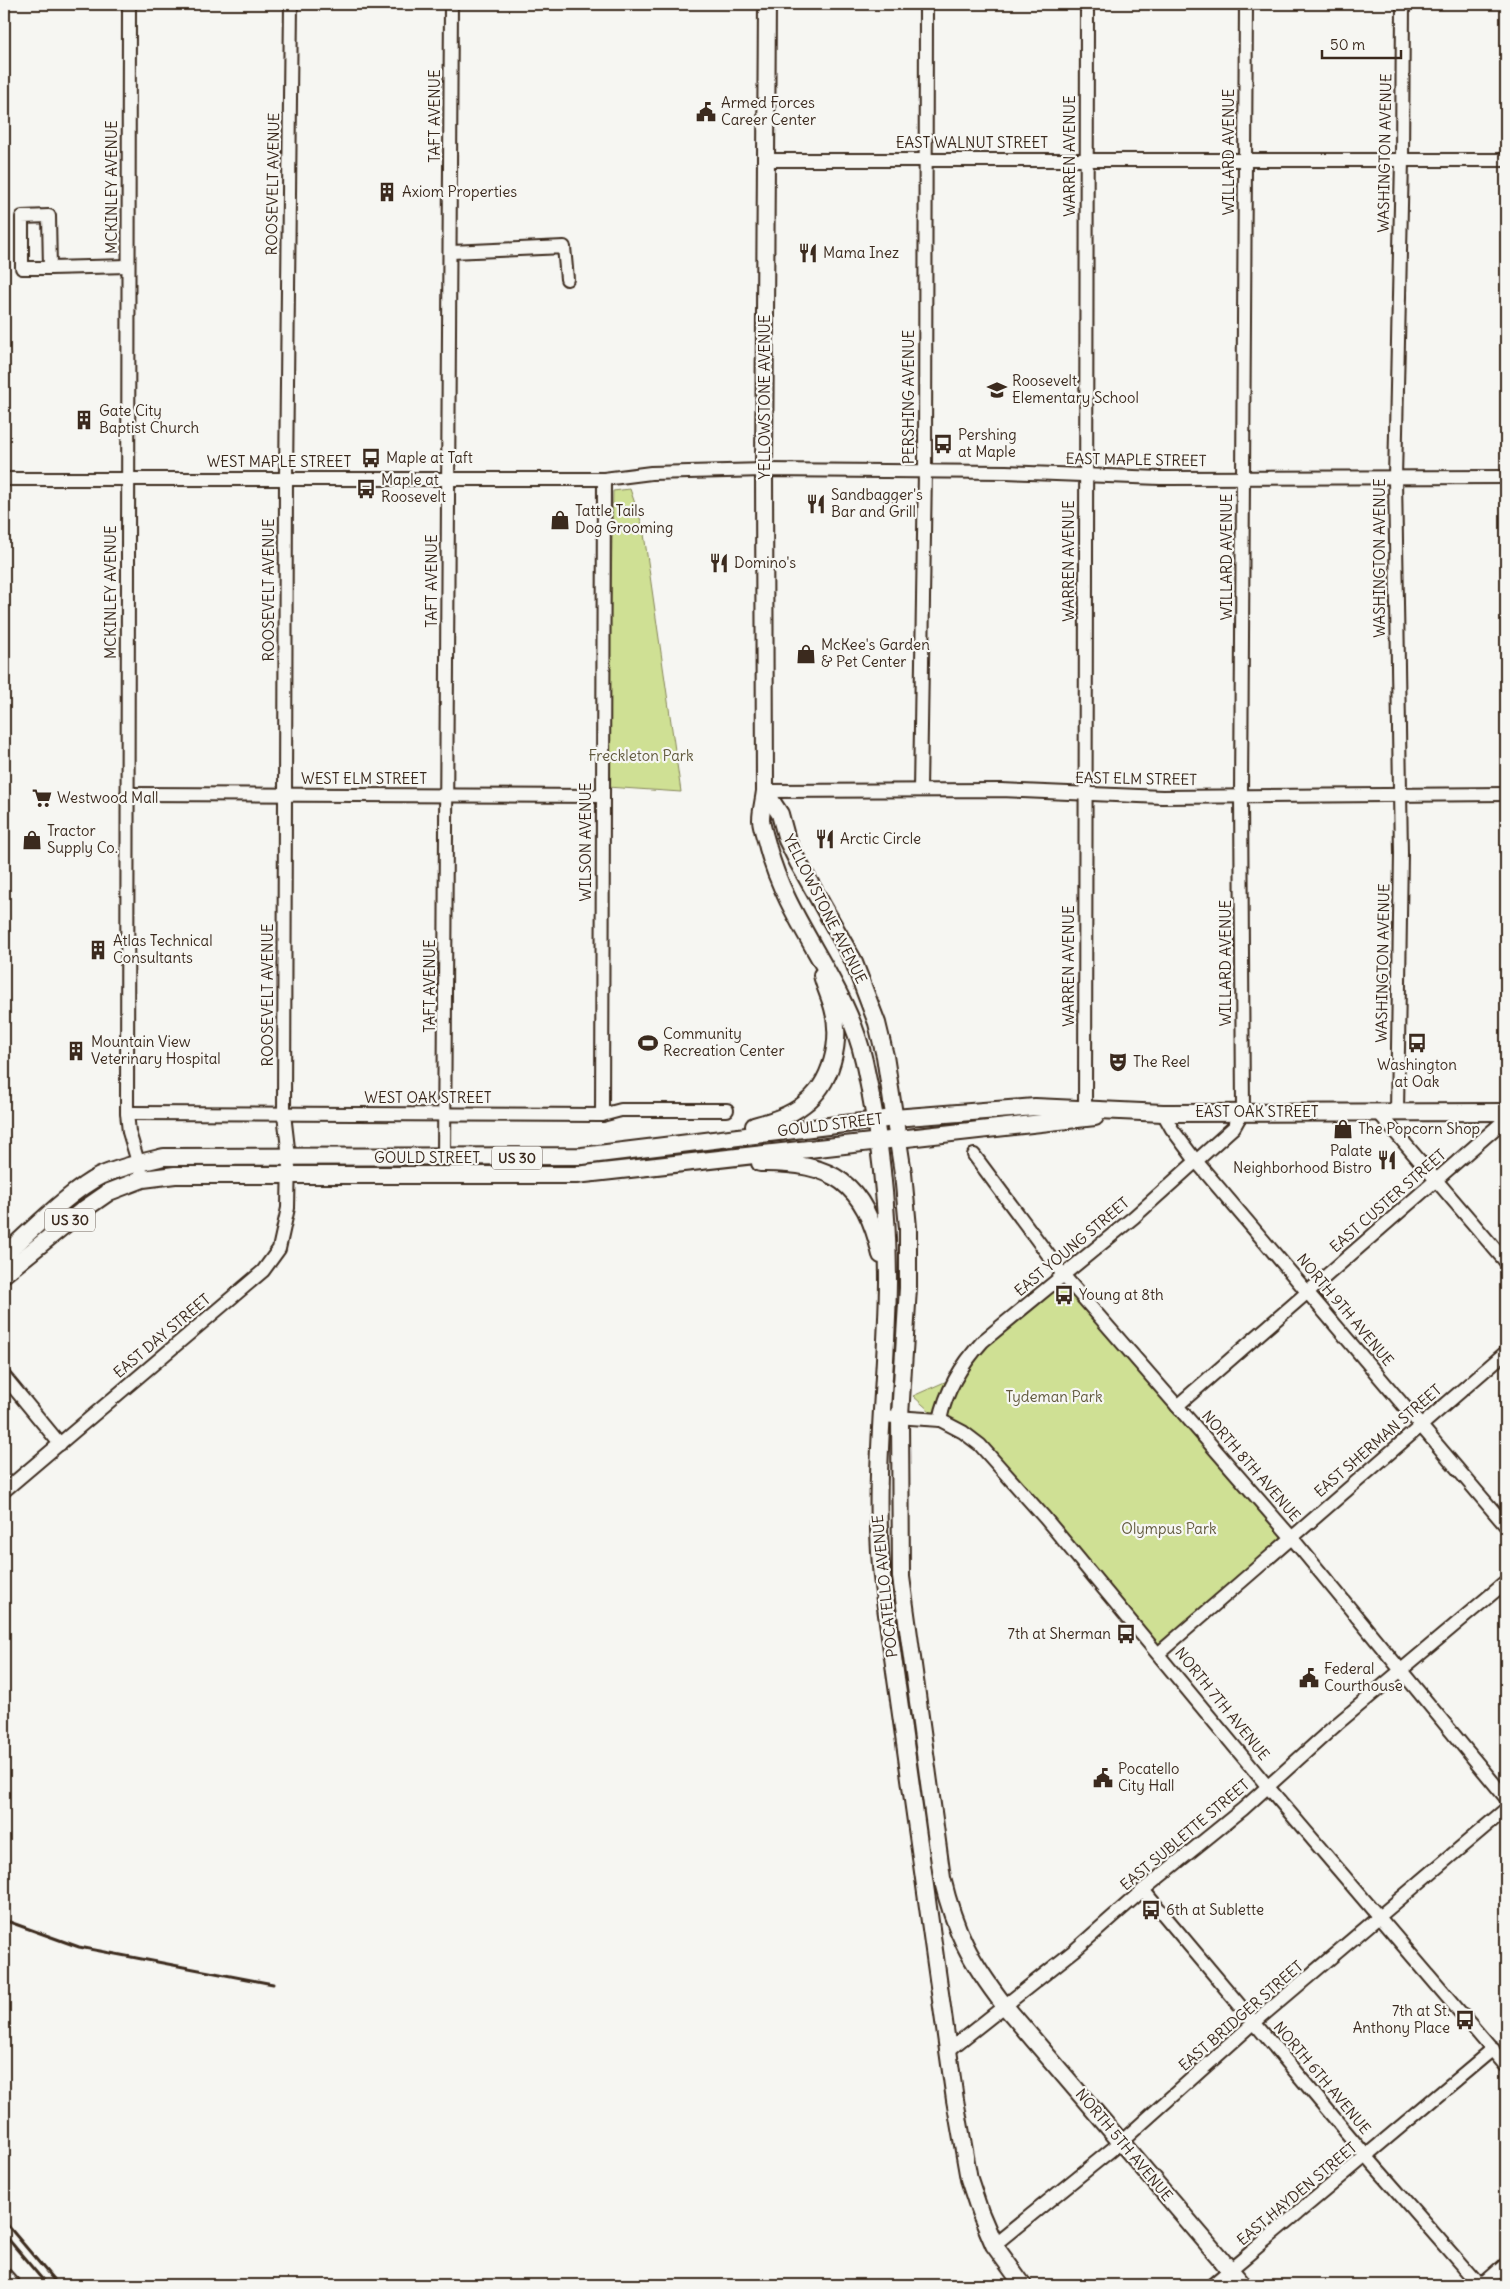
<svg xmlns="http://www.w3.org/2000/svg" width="1510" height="2289" viewBox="0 0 1510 2289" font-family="Delius,sans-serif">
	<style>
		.green { fill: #cfe094; stroke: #858559 }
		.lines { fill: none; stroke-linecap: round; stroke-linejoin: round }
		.minor-casing { stroke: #3b2a1e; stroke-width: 16 }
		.major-casing { stroke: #3b2a1e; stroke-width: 20 }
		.minor { stroke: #f6f6f2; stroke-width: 12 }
		.major { stroke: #f6f6f2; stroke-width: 16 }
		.rail { stroke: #3b2a1e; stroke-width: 3 }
		.labels { text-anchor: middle; stroke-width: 4.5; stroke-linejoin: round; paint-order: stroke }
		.shield { fill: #f6f6f2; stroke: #73675e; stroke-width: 1 }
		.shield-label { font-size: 14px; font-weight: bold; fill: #3b2a1e }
		.poi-label { font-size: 15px; fill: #3b2a1e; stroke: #f6f6f2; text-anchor: start }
		.street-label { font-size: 15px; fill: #3b2a1e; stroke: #f6f6f2 }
		.park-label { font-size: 15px; fill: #60583c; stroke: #f6f6f2 }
	</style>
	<rect width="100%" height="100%" fill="#f6f6f2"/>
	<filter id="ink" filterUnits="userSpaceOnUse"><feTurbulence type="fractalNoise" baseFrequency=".02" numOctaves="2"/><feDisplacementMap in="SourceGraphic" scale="10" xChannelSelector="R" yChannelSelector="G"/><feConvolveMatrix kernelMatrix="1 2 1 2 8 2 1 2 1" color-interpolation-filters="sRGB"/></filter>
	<g filter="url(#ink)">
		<g class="green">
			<polygon points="630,489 643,527 681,792 607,787 613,491"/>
			<polygon points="1064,1276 1292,1538 1159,1653 980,1445 940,1420 913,1396 956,1377 967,1359"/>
		</g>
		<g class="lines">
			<defs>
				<g id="minor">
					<polyline points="129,4 127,1113 129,1132 141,1172"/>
					<polyline points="767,160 1506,160"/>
					<polygon points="49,216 50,268 22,268 22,217"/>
					<polyline points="451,252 564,247 567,279"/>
					<polyline points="50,268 128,266"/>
					<polyline points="4,479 604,479 651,473 764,470 1006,472 1160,478 1506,477"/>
					<polyline points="920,790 925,471 926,4"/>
					<polyline points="765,791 1001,790 1162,797 1506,794"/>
					<polyline points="127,794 602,796"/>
					<polyline points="1378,1112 1506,1262"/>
					<polyline points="1397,1112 1401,853 1395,478 1402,160 1403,4"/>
					<polyline points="127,1113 602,1115 621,1110 727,1110"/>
					<polyline points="1163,1113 1172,1129 1196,1161 1506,1526"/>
					<polyline points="602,1115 604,479"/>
					<polyline points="1085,1116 1087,4"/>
					<polyline points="974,1155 1064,1276 1292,1538 1506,1798"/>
					<polyline points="444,1158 451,4"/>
					<polyline points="4,1376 60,1444"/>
					<polyline points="1177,1406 1506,1119"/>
					<polyline points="881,1416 940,1420 963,1432 980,1445 1045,1518 1268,1787 1506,2066"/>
					<path d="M940,1420C946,1390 962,1364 983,1341L1134,1217L1234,1127L1243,1111L1241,795L1246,4"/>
					<polyline points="4,1491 263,1271 279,1249 288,1208 289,1157 284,1114 286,478 291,4"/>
					<polyline points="1159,1653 1506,1352"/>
					<polyline points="1143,1890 1367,2157 1479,2285"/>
					<polyline points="949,2050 1075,1950 1143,1890 1243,1809 1337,1724 1506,1582"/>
					<polyline points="994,2245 1121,2142 1255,2022 1506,1809"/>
					<polyline points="4,2274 14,2285"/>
					<polyline points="1212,2285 1493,2049"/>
					<polyline points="1482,2285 1506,2264"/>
				</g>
				<g id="major">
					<path d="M767,4L764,470L765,791C764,800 761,811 761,820C762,829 766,839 768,848C788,924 847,983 864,1061C880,1134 888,1207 888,1282C887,1384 871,1484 883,1586L955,2100L969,2179L980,2212L994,2245L1023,2285"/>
					<path d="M765,791L780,814L787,840L798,862L853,960L877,1023L885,1056L903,1173L908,1228V1288L900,1416L901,1577L942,1878C955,1932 970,1961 1004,2005L1243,2285"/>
					<path d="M754,1126C772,1121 789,1116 803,1105C832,1084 842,1041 833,1008C830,997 825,987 822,975"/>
					<path d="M760,1163C834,1162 864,1183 881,1255"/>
					<path d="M4,1255C30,1232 71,1190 100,1176C120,1167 143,1162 164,1157L582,1156L894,1118L1035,1107L1163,1113L1506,1112"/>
					<polyline points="4,1274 83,1210 109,1192 143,1179 175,1175 576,1175 1095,1117"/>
				</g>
			</defs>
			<use href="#minor" class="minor-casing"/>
			<use href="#major" class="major-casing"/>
			<use href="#minor" class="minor"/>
			<use href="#major" class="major"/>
			<g class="rail">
				<polyline points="4,1920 79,1947 273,1984"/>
				<polyline points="4,2221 58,2285"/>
				<polyline points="4,2234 47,2285"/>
			</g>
		</g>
	</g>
	<defs>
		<symbol id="civic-bare" viewBox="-9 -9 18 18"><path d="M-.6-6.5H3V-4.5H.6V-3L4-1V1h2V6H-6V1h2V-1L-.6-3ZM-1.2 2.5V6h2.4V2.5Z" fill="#3b2a1e" stroke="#f6f6f2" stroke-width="2.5" paint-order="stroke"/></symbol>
		<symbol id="building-bare" viewBox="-9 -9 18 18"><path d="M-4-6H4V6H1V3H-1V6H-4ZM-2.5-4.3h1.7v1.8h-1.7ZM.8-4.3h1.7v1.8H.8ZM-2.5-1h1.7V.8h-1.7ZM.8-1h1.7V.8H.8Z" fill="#3b2a1e" stroke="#f6f6f2" stroke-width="2.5" paint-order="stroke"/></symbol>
		<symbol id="restaurant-bare" viewBox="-9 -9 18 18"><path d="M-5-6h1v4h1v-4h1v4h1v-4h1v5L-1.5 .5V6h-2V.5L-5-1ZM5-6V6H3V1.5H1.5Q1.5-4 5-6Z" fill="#3b2a1e" stroke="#f6f6f2" stroke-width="2.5" paint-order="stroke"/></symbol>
		<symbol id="school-bare" viewBox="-9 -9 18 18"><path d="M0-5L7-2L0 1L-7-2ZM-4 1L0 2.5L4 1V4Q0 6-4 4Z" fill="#3b2a1e" stroke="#f6f6f2" stroke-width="2.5" paint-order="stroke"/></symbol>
		<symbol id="bus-bare" viewBox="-9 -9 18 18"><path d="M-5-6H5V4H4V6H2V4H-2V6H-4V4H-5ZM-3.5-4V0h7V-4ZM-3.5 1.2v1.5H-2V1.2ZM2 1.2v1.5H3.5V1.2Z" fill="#3b2a1e" stroke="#f6f6f2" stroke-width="2.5" paint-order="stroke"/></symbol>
		<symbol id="shop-bare" viewBox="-9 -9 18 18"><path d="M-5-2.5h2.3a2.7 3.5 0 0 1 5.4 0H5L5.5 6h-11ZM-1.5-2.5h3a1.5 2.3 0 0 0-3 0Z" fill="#3b2a1e" stroke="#f6f6f2" stroke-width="2.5" paint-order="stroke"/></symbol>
		<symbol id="supermarket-bare" viewBox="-9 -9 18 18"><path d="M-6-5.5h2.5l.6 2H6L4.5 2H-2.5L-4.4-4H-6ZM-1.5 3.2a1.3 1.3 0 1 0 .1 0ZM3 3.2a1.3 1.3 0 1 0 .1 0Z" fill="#3b2a1e" stroke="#f6f6f2" stroke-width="2.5" paint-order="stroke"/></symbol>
		<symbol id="stadium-bare" viewBox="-9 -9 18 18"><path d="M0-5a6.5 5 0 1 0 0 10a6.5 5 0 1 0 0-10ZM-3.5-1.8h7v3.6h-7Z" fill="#3b2a1e" stroke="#f6f6f2" stroke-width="2.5" paint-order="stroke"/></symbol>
		<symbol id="theatre-bare" viewBox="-9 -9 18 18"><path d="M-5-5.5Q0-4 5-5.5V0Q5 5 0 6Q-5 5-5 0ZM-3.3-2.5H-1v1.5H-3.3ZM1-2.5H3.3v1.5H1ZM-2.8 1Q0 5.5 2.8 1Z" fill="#3b2a1e" stroke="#f6f6f2" stroke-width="2.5" paint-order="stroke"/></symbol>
	</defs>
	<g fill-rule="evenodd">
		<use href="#civic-bare" x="692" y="98" width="28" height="28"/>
		<use href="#building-bare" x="373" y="178" width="28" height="28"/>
		<use href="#restaurant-bare" x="794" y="239" width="28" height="28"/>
		<use href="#school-bare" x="983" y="376" width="28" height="28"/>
		<use href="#building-bare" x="70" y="406" width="28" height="28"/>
		<use href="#bus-bare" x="929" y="430" width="28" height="28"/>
		<use href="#bus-bare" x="357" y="444" width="28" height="28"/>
		<use href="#bus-bare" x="352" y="475" width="28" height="28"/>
		<use href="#restaurant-bare" x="802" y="490" width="28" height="28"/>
		<use href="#shop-bare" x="546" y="506" width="28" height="28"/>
		<use href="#restaurant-bare" x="705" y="549" width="28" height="28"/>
		<use href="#shop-bare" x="792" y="640" width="28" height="28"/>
		<use href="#supermarket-bare" x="28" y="784" width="28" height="28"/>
		<use href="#restaurant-bare" x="811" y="825" width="28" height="28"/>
		<use href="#shop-bare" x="18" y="826" width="28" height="28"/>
		<use href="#building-bare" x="84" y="936" width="28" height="28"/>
		<use href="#stadium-bare" x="634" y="1029" width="28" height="28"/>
		<use href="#bus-bare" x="1403" y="1029" width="28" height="28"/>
		<use href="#building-bare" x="62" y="1037" width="28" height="28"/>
		<use href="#theatre-bare" x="1104" y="1048" width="28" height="28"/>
		<use href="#shop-bare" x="1329" y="1115" width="28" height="28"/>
		<use href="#restaurant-bare" x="1373" y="1146" width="28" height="28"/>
		<use href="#bus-bare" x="1050" y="1281" width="28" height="28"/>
		<use href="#bus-bare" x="1112" y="1620" width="28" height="28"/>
		<use href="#civic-bare" x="1295" y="1664" width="28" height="28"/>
		<use href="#civic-bare" x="1089" y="1764" width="28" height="28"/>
		<use href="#bus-bare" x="1137" y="1896" width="28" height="28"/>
		<use href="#bus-bare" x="1451" y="2006" width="28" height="28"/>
	</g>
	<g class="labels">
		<g class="shield">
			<rect x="492" y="1146.5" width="50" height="23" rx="4"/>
			<rect x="45" y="1208.5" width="50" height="23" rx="4"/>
		</g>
		<g class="shield-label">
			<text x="517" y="1163">US 30</text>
			<text x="70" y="1225">US 30</text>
		</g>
		<g class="poi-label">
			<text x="721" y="108">Armed Forces<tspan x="721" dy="17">Career Center</tspan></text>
			<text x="402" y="197">Axiom Properties</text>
			<text x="823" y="258">Mama Inez</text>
			<text x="1012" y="386">Roosevelt<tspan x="1012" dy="17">Elementary School</tspan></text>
			<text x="99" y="416">Gate City<tspan x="99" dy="17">Baptist Church</tspan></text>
			<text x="958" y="440">Pershing<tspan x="958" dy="17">at Maple</tspan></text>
			<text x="386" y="463">Maple at Taft</text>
			<text x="381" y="485">Maple at<tspan x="381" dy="17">Roosevelt</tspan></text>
			<text x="831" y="500">Sandbagger's<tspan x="831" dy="17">Bar and Grill</tspan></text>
			<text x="575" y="516">Tattle Tails<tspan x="575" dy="17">Dog Grooming</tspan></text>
			<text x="734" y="568">Domino's</text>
			<text x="821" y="650">McKee's Garden<tspan x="821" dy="17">&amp; Pet Center</tspan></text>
			<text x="57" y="803">Westwood Mall</text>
			<text x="47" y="836">Tractor<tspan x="47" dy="17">Supply Co.</tspan></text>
			<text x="840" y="844">Arctic Circle</text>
			<text x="113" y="946">Atlas Technical<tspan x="113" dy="17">Consultants</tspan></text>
			<text x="663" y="1039">Community<tspan x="663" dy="17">Recreation Center</tspan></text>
			<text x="91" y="1047">Mountain View<tspan x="91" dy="17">Veterinary Hospital</tspan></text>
			<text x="1133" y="1067">The Reel</text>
			<text x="1417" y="1070" text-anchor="middle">Washington<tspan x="1417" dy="17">at Oak</tspan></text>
			<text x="1358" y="1134">The Popcorn Shop</text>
			<text x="1372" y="1156" text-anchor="end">Palate<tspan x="1372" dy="17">Neighborhood Bistro</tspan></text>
			<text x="1079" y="1300">Young at 8th</text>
			<text x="1111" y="1639" text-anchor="end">7th at Sherman</text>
			<text x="1324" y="1674">Federal<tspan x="1324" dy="17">Courthouse</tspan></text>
			<text x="1118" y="1774">Pocatello<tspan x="1118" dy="17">City Hall</tspan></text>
			<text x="1166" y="1915">6th at Sublette</text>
			<text x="1450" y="2016" text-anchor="end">7th at St.<tspan x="1450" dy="17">Anthony Place</tspan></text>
		</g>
		<g class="street-label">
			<text transform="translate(435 116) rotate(-90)" y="5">TAFT AVENUE</text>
			<text x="972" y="148">EAST WALNUT STREET</text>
			<text transform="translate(1229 152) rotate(-90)" y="5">WILLARD AVENUE</text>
			<text transform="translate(1385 153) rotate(-89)" y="5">WASHINGTON AVENUE</text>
			<text transform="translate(1070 156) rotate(-90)" y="5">WARREN AVENUE</text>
			<text transform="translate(273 184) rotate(-89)" y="5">ROOSEVELT AVENUE</text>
			<text transform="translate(112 187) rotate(-90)" y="5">MCKINLEY AVENUE</text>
			<text transform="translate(765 397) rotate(-90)" y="5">YELLOWSTONE AVENUE</text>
			<text transform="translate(909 397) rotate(-90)" y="5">PERSHING AVENUE</text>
			<text transform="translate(1136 460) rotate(1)" y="5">EAST MAPLE STREET</text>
			<text x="279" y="467">WEST MAPLE STREET</text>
			<text transform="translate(1227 557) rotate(-90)" y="5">WILLARD AVENUE</text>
			<text transform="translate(1380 558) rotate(-90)" y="5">WASHINGTON AVENUE</text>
			<text transform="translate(1069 561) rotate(-90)" y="5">WARREN AVENUE</text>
			<text transform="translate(432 581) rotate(-90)" y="5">TAFT AVENUE</text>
			<text transform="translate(269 590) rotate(-90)" y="5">ROOSEVELT AVENUE</text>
			<text transform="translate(111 592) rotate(-90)" y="5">MCKINLEY AVENUE</text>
			<text x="364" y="784">WEST ELM STREET</text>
			<text transform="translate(1136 779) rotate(1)" y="5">EAST ELM STREET</text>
			<text transform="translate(586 842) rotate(-90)" y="5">WILSON AVENUE</text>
			<text transform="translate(825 909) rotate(63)" y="5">YELLOWSTONE AVENUE</text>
			<text transform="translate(1226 963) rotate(-90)" y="5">WILLARD AVENUE</text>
			<text transform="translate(1383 963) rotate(-89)" y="5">WASHINGTON AVENUE</text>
			<text transform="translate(1069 966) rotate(-90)" y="5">WARREN AVENUE</text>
			<text transform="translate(430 986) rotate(-90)" y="5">TAFT AVENUE</text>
			<text transform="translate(268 995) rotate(-90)" y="5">ROOSEVELT AVENUE</text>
			<text x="428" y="1103">WEST OAK STREET</text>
			<text x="1257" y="1117">EAST OAK STREET</text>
			<text transform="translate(830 1125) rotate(-7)" y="5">GOULD STREET</text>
			<text x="427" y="1163">GOULD STREET</text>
			<text transform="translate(1388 1201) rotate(-41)" y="5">EAST CUSTER STREET</text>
			<text transform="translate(1072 1247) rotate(-40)" y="5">EAST YOUNG STREET</text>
			<text transform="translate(1345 1310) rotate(50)" y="5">NORTH 9TH AVENUE</text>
			<text transform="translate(162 1336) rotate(-40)" y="5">EAST DAY STREET</text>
			<text transform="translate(1378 1441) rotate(-41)" y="5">EAST SHERMAN STREET</text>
			<text transform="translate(1251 1466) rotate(49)" y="5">NORTH 8TH AVENUE</text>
			<text transform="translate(885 1586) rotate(-96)" y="5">POCATELLO AVENUE</text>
			<text transform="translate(1222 1704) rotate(51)" y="5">NORTH 7TH AVENUE</text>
			<text transform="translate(1185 1835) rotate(-40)" y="5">EAST SUBLETTE STREET</text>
			<text transform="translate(1241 2016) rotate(-41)" y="5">EAST BRIDGER STREET</text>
			<text transform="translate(1322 2078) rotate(50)" y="5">NORTH 6TH AVENUE</text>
			<text transform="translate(1124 2145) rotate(50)" y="5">NORTH 5TH AVENUE</text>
			<text transform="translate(1297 2194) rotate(-40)" y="5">EAST HAYDEN STREET</text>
		</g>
		<g class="park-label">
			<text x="641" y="761">Freckleton Park</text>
			<text x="1054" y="1402">Tydeman Park</text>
			<text x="1169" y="1534">Olympus Park</text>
		</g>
	</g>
	<rect width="1510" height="2289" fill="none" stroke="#f6f6f2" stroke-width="20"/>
	<rect x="10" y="10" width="1490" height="2269" fill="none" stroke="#3b2a1e" stroke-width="2" filter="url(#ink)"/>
	<path d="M1322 50v8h79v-8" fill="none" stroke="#3b2a1e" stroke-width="2.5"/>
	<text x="1330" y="50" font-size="15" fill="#3b2a1e" stroke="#f6f6f2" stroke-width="4" paint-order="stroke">50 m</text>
</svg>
